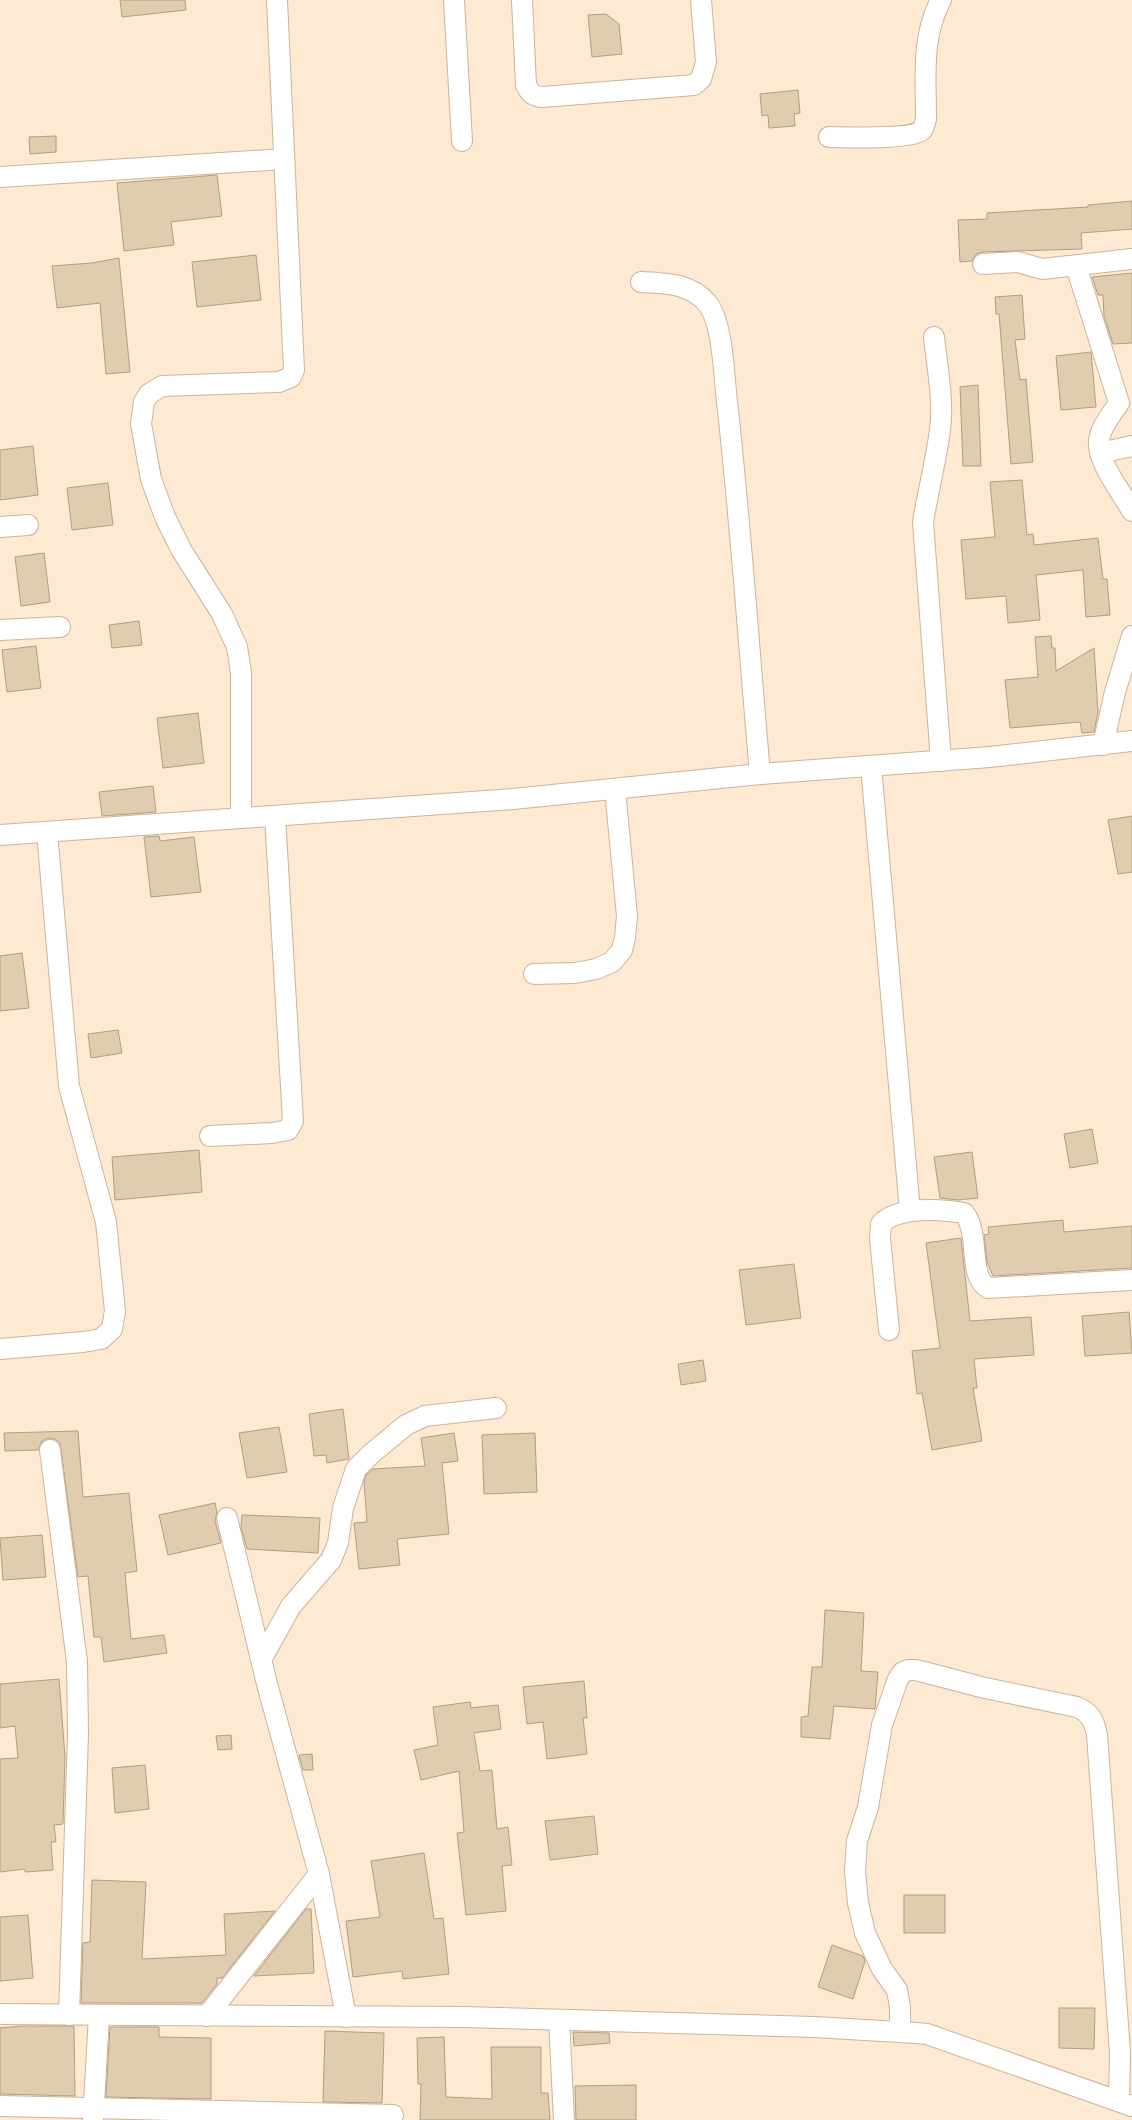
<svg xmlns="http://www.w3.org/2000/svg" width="1132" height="2120" viewBox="0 0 1132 2120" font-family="'Fira Sans',sans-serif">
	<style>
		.building { fill: #e0ccae; stroke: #b19e80 }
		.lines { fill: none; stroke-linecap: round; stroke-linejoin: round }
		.minor-casing { stroke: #cdb499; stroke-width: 22 }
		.minor { stroke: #fff; stroke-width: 20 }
	</style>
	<rect width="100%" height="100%" fill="#fee9d3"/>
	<g class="building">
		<polygon points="120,0 185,0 186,10 122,17"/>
		<polygon points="606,14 619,24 622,54 592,57 588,15"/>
		<polygon points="798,90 800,113 794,114 795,126 769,128 768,115 762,116 760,94"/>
		<polygon points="56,136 56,152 30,154 29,137"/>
		<polygon points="217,175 222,216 171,222 174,245 124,251 117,183"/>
		<polygon points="1132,201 1132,229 1081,233 1082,249 982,252 976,254 972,261 960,262 958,220 987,219 987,213 1088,207 1088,205"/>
		<polygon points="256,255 261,300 197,307 192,262"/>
		<polygon points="119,258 130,372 106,374 100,303 57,308 52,266 92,263"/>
		<polygon points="1132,273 1132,343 1113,344 1104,316 1103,295 1098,295 1092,277"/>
		<polygon points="1022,295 1025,339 1015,340 1020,380 1026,379 1033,462 1011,464 999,314 996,314 995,297"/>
		<polygon points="1091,352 1096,407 1061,410 1056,356"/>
		<polygon points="978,385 981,466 963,466 960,387"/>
		<polygon points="33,446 38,495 0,500 0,450"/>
		<polygon points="1022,480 1027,535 1033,534 1034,545 1098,538 1103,579 1107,579 1110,615 1086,617 1083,570 1036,575 1040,620 1008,623 1006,596 966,599 961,540 995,537 990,482"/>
		<polygon points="108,483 113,525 72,530 67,488"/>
		<polygon points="44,553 50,602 21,606 15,557"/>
		<polygon points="139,621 142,645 112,648 109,625"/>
		<polygon points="1051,636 1052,648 1055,648 1056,671 1094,648 1098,712 1094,732 1082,733 1080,722 1010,728 1005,680 1038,677 1035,637"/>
		<polygon points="36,646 41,688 7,692 2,650"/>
		<polygon points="198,713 204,763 163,768 157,718"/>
		<polygon points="153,786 156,812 102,816 99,792"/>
		<polygon points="1132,816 1132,872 1118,874 1108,820"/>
		<polygon points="159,836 160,841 194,837 201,892 151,897 144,837"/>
		<polygon points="22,953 29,1008 0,1011 0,956"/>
		<polygon points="118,1030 122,1053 91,1058 88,1034"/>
		<polygon points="1092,1129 1098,1163 1070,1168 1064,1134"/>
		<polygon points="199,1150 202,1192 115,1200 112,1157"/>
		<polygon points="972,1152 978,1198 958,1200 940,1198 934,1157"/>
		<polygon points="1063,1220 1064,1232 1132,1226 1132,1268 993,1276 987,1262 984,1235 989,1234 988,1227"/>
		<polygon points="961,1238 970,1321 1031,1317 1034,1355 974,1359 977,1388 973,1388 982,1441 932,1450 922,1393 917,1394 912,1351 940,1348 926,1243"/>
		<polygon points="794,1264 801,1318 746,1325 739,1270"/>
		<polygon points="1129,1312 1132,1353 1085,1356 1082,1316"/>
		<polygon points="703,1360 706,1381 681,1385 678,1364"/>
		<polygon points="343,1409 349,1459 327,1463 326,1455 314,1456 309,1414"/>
		<polygon points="279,1427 287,1472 247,1478 239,1433"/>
		<polygon points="78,1431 83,1497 129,1493 137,1571 125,1573 131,1639 164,1635 167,1653 104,1662 101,1637 94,1637 88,1576 78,1577 60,1443 55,1439 48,1438 42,1441 38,1450 5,1451 4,1433"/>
		<polygon points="454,1433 458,1461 442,1463 449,1534 397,1539 400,1565 359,1569 354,1523 367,1522 364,1483 366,1475 373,1469 425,1466 421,1438"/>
		<polygon points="535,1433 537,1492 484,1494 482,1435"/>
		<polygon points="215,1503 217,1513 215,1521 221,1543 168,1555 159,1515"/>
		<polygon points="242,1515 320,1518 318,1553 247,1549 241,1527"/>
		<polygon points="42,1535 46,1577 3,1580 0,1538"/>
		<polygon points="825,1610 864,1613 861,1671 878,1672 875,1709 834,1706 830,1739 801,1737 801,1717 808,1716 812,1667 822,1667"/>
		<polygon points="59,1679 65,1757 63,1824 54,1825 56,1842 51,1842 53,1870 25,1872 25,1869 0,1872 0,1759 18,1758 15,1726 0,1728 0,1684"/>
		<polygon points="584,1681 587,1718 583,1718 587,1754 547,1759 543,1722 527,1724 523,1687"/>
		<polygon points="470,1702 471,1708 498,1705 501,1729 474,1733 480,1771 492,1770 497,1829 508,1827 512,1865 502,1866 506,1911 466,1915 457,1833 464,1832 459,1771 421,1780 414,1750 438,1745 433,1707"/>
		<polygon points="231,1735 232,1749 218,1750 216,1736"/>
		<polygon points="312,1754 313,1770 303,1770 299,1755"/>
		<polygon points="145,1765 149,1809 115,1813 112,1768"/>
		<polygon points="594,1816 598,1854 550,1860 545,1821"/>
		<polygon points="424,1853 434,1919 443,1918 449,1974 403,1979 402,1971 353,1977 346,1921 380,1917 371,1861"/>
		<polygon points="92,1880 146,1882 142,1959 226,1955 224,1914 275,1911 222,1978 217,1978 217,1984 202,2003 81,2003 83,1943 90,1942"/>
		<rect x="904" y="1895" width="41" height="38"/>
		<polygon points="306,1909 311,1909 314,1973 254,1976"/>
		<polygon points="28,1915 33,1978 0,1981 0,1917"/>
		<polygon points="832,1945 863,1956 865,1961 853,1999 818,1987"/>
		<polygon points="1059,2008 1095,2008 1094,2049 1059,2048"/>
		<polygon points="21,2026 74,2026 75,2096 0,2094 0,2028"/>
		<polygon points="110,2027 159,2027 159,2037 211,2038 211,2099 106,2097"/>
		<polygon points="325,2031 384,2033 382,2103 323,2102"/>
		<polygon points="573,2032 609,2033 610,2043 574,2046"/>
		<polygon points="444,2037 446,2097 492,2099 491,2047 541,2047 541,2093 548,2093 550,2120 420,2120 421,2084 418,2084 417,2038"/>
		<polygon points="636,2085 636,2120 576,2120 575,2086"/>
	</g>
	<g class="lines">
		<defs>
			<g id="minor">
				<polyline points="454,0 462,141"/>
				<path d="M522,0L526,85C530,93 533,96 542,97L694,85L701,79L706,62L701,0"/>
				<path d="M829,137C844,137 913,140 922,130C924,128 925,122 926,119C926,78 921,37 941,0"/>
				<polyline points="0,177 284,159"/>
				<polyline points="983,264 1018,262 1042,269 1132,259"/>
				<path d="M1076,266L1119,403C1112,414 1100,427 1099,441C1097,462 1122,493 1132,511"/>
				<path d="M641,282C665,283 690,283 707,303C723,322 724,376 727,402C741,526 749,650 760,774"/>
				<path d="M934,337C937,367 944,400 940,430C936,461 928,491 923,522L941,761"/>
				<polyline points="1100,453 1132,446"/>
				<polyline points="0,527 28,525"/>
				<polyline points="0,630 60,627"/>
				<polyline points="1103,745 1115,692 1132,636"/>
				<polyline points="871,766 910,1211"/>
				<polyline points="241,818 241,673 237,647 222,614 182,551 165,517 151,479 141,424 144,402 149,394 162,386 279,382 291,377 294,370 277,0"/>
				<polyline points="0,835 513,799 760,774 990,757 1132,741"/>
				<polyline points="534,974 575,973 596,969 612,962 622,950 625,938 627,916 615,789"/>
				<polyline points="210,1136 272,1133 288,1130 293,1121 275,816"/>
				<path d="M889,1330L880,1239L881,1224C898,1206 941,1209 964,1213C981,1234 967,1275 988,1288L1132,1280"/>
				<polyline points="0,1349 83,1342 101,1339 112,1329 115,1311 106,1222 69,1086 47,832"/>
				<polyline points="50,1450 77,1662 78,1734 69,2015"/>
				<polyline points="227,1518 267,1684 319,1874 346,2017"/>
				<polyline points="261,1660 291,1606 331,1560 338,1543 343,1508 356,1469 371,1454 406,1425 425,1416 496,1408"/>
				<polyline points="0,2014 462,2017 814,2027 916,2033 927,2034 1132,2106"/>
				<polyline points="207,2016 319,1874"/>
				<polyline points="559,2020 564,2120"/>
				<path d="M900,2032V2007L897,1990L882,1969L865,1933L858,1903L855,1871L857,1841L868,1807L882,1725L898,1679L903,1672L908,1670H916L985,1688L1077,1707C1091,1713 1094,1721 1097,1735L1120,2053L1119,2101"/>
				<polyline points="0,2106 393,2115"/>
				<polyline points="93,2120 99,2016"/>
			</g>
		</defs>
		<use href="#minor" class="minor-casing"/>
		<use href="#minor" class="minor"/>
	</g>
</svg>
